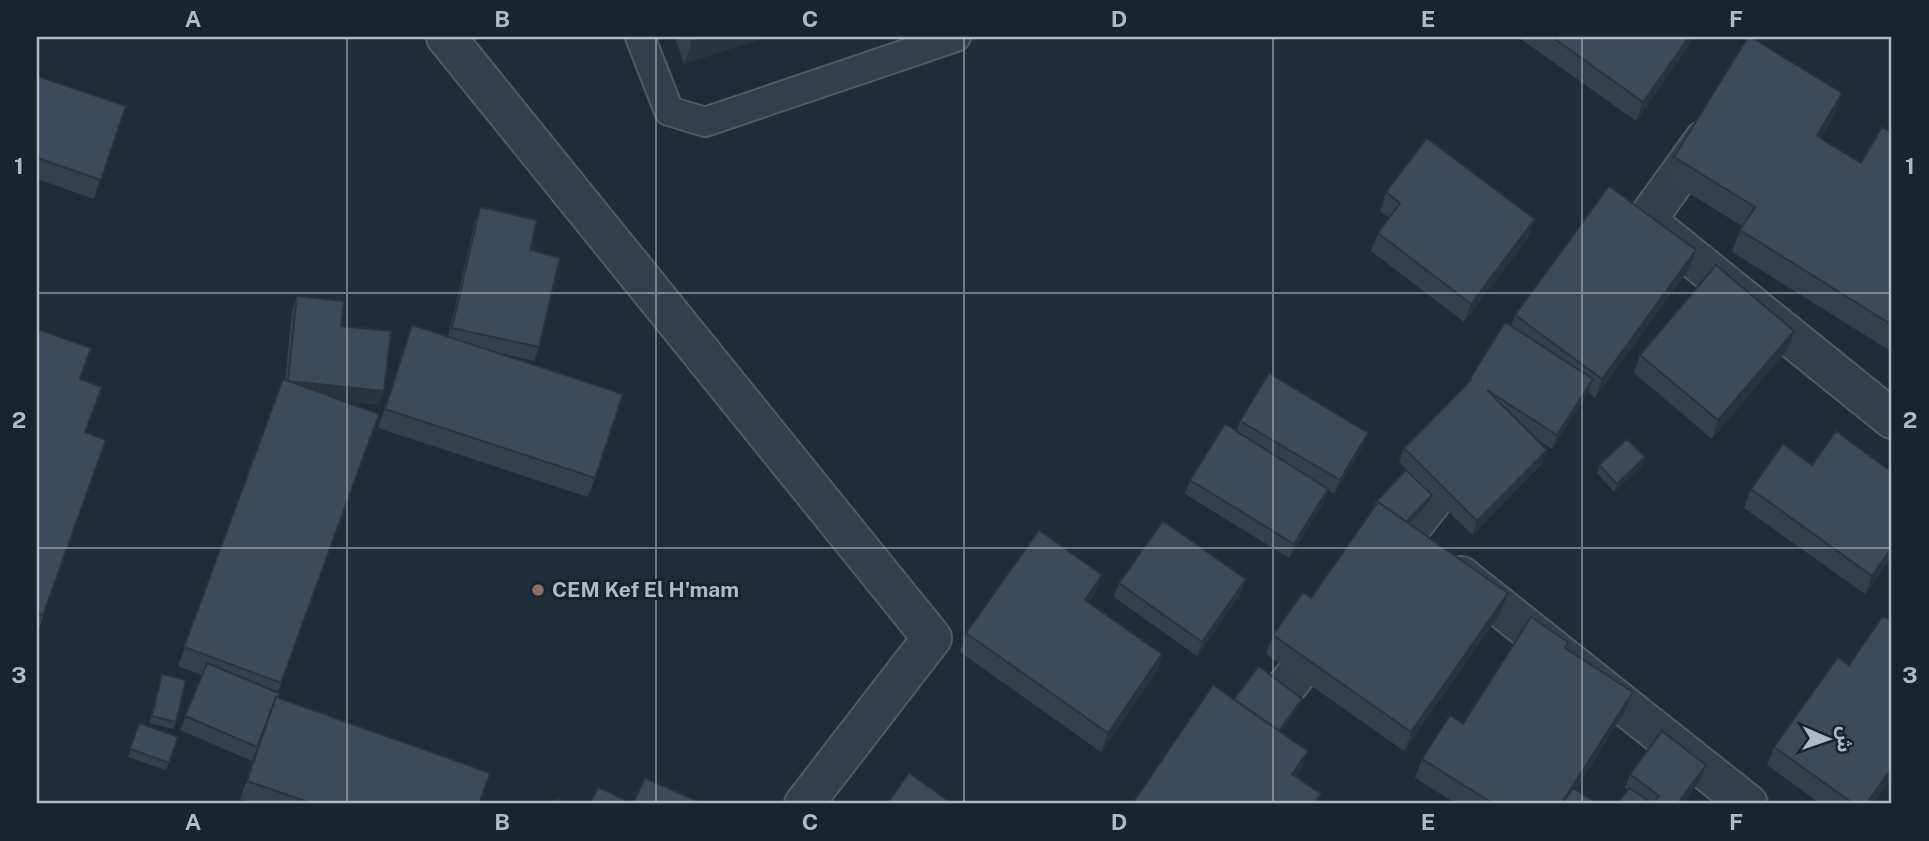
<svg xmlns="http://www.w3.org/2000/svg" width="1929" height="841" viewBox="0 0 1929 841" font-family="'Public Sans','Noto Sans Arabic',sans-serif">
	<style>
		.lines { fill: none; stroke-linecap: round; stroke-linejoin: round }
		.service-casing { stroke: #4e5a66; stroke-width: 32 }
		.minor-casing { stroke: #4e5a66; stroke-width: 42 }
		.service { stroke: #333f4c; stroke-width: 28 }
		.minor { stroke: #333f4c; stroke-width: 38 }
		.wall { fill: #33404e }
		.shaded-wall { fill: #293440 }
		.building { fill: #3b4b5b; stroke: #293440; stroke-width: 2 }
		.grid { fill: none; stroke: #aebac8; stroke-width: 2; stroke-opacity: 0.55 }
		.education-dot { fill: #8d6e63; stroke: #182430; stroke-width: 2.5 }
		.labels { text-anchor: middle; stroke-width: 6; stroke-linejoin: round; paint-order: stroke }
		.poi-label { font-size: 21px; font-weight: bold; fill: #aebac8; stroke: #182430; text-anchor: start }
		.neatline { fill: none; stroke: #aebac8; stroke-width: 2.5 }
		.grid-label { font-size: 23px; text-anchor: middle; font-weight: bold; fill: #aebac8 }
	</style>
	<rect width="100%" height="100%" fill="#1f2d3b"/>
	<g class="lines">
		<defs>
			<polyline id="service" points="640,37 669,111 705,122 956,37"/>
			<g id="minor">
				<polyline points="446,37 932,638 804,804"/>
				<polyline points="1652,225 1892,419"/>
				<polyline points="1619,258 1704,140"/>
				<polyline points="1379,569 1467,456"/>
				<polyline points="1461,576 1748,804"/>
				<polyline points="1194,804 1327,635"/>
			</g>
		</defs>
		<use href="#service" class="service-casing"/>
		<use href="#minor" class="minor-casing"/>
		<use href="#service" class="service"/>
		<use href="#minor" class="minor"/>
	</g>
	<g class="wall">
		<polygon points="675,37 766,37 684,64"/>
		<polygon points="1518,37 1695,37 1636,121"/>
		<polygon points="37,76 126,106 94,199 37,179"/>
		<polygon points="1842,93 1834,115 1820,138 1861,163 1892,133 1892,352 1732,252 1740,230 1742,226 1666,179 1674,157"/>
		<polygon points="1386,192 1528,238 1464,322 1371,251 1378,233 1389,218 1380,211"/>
		<polygon points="480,207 530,250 539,347 534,361 499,353 595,478 588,497 378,428 412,325 448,337 475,221"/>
		<polygon points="1689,269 1595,398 1588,392 1552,449 1534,437 1547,450 1542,464 1472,535 1399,462 1404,448 1468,384 1470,379 1511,326 1515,315"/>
		<polygon points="297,296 341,326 384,391 379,405 342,401 379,414 278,693 278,698 479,804 254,804 240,799 260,743 252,761 180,730 202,675 178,666 283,379 285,380 292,310"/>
		<polygon points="37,329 80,379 85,432 106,440 37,634"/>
		<polygon points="1787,350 1712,439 1634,373 1640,355"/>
		<polygon points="1240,421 1363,446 1334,494 1328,490 1323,503 1289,558 1185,494 1190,480 1237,431"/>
		<polygon points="1645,457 1642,465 1614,492 1597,473 1599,465"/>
		<polygon points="1812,465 1892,472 1892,556 1865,594 1744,508 1751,489"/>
		<polygon points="1432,495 1429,502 1409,524 1508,593 1501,612 1404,751 1266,654 1273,635 1311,598 1373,510 1375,503"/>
		<polygon points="1102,575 1095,593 1089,602 1162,654 1156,673 1101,752 960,652 966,633"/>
		<polygon points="1119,583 1241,593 1197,656 1114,597"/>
		<polygon points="1892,622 1892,777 1873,804 1821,804 1767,765 1774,747 1849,665"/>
		<polygon points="1566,649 1626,710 1575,790 1598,804 1457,804 1415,778 1422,759 1463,724"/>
		<polygon points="162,674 176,722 173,729 149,723"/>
		<polygon points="139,723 178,737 166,770 128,757"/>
		<polygon points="1706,765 1701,779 1682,804 1647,804 1625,788 1630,774"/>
	</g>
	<g class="shaded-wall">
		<polygon points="708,37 766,37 684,64 692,42"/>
		<polygon points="1689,37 1695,37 1636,121 1643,102"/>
		<polygon points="1842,93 1834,115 1809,158 1817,136"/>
		<polygon points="1535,219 1528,238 1464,322 1471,304"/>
		<polygon points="1696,250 1689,269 1595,398 1602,379"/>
		<polygon points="1794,331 1787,350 1712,439 1718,420"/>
		<polygon points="1593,379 1588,393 1552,449 1557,435"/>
		<polygon points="288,381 384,391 379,405 283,395"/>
		<polygon points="1368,433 1363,446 1334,494 1340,480"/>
		<polygon points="1547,450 1542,464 1472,535 1477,521"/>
		<polygon points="1645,457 1642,465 1614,492 1617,484"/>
		<polygon points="1328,489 1323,503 1289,558 1294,544"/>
		<polygon points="1432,495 1429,502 1398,536 1400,528"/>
		<polygon points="1892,547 1892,556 1865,594 1872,576"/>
		<polygon points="1102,575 1095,593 1078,618 1085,600"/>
		<polygon points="1246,579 1241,593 1197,656 1202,642"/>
		<polygon points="1508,593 1501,612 1404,751 1411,732"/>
		<polygon points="1162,654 1156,673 1101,752 1108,733"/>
		<polygon points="1633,692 1626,710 1566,804 1561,804"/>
		<polygon points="1302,699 1299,707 1270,746 1273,739"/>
		<polygon points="1308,751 1301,769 1286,793 1292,774"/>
		<polygon points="1706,765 1701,779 1682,804 1677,804"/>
		<polygon points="1892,768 1892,777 1873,804 1866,804"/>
	</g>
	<g class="building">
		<polygon points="691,37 708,37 692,42"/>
		<polygon points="1552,37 1689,37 1643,102"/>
		<polygon points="1748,37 1751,37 1842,93 1817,136 1861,163 1882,127 1892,133 1892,325 1740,230 1755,207 1674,157"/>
		<polygon points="37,76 126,106 101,180 37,158"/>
		<polygon points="1427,138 1535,219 1471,304 1378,233 1400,203 1386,192"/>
		<polygon points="1609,186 1696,250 1602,379 1515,315"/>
		<polygon points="480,207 537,220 530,250 560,258 539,347 452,328"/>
		<polygon points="1716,265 1794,331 1718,420 1640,355"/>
		<polygon points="297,296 344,301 341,326 391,331 384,391 288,381"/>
		<polygon points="1505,322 1593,379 1557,435 1487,390 1547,450 1477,521 1404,448 1471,380 1470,379"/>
		<polygon points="412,325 623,394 595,478 385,409"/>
		<polygon points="37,329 91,348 80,379 102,387 85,432 106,440 43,615 37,613"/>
		<polygon points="1269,373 1368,433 1340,480 1240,421"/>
		<polygon points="283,379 379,414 281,683 184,647"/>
		<polygon points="1225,424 1328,489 1294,544 1190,480"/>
		<polygon points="1836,431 1892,472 1892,547 1872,576 1751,489 1783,444 1812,465"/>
		<polygon points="1627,439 1645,457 1617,484 1599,465"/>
		<polygon points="1406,470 1432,495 1406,522 1378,502 1376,505 1375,503"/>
		<polygon points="1378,502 1508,593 1411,732 1273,635 1303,592 1311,598"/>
		<polygon points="1163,521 1246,579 1202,642 1119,583"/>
		<polygon points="1039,530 1102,575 1085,600 1162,654 1108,733 966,633"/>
		<polygon points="1883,616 1892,622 1892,768 1866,804 1854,804 1774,747 1838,657 1849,665"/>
		<polygon points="1531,617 1568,642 1565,648 1633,692 1561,804 1494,804 1422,759 1450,715 1463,724"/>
		<polygon points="207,663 279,693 277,698 276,697 257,747 185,716"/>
		<polygon points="1259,666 1302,699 1279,731 1234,699"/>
		<polygon points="162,674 186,680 176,722 152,716"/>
		<polygon points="1213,685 1308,751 1292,774 1321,794 1314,804 1132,804"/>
		<polygon points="276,697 490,773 479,804 314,804 247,781"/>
		<polygon points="139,723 178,737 169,763 130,749"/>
		<polygon points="1662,731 1706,765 1677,804 1653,804 1659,796 1630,774"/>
		<polygon points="909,773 953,804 887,804"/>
		<polygon points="645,778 704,804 590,804 598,787 633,804"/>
		<polygon points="1573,788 1598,804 1562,804"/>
		<polygon points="1629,788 1646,799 1643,804 1618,804"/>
		<polygon points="557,799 569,804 555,804"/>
	</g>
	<path class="grid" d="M347,37V804M656,37V804M964,37V804M1273,37V804M1582,37V804M37,293H1892M37,548H1892"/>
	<circle class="education-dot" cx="538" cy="590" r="7"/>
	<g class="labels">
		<g class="poi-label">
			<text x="552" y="597">CEM Kef El H'mam</text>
		</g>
	</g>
	<rect width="1929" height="841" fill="none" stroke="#182430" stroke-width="77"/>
	<g transform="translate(1828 739) rotate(92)" stroke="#182430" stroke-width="5" paint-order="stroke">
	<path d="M0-5L12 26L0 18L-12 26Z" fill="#aebac8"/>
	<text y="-10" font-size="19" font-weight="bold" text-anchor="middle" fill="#aebac8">ش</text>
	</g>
	<rect x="38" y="38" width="1852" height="764" class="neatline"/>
	<g class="grid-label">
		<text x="193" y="27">A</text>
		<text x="502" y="27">B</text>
		<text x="810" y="27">C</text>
		<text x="1119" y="27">D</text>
		<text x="1428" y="27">E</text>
		<text x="1736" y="27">F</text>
		<text x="19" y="174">1</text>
		<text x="1910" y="174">1</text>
		<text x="19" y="428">2</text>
		<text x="1910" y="428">2</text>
		<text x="19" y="683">3</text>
		<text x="1910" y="683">3</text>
		<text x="193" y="830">A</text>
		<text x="502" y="830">B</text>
		<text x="810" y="830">C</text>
		<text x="1119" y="830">D</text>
		<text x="1428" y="830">E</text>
		<text x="1736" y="830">F</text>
	</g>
</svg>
